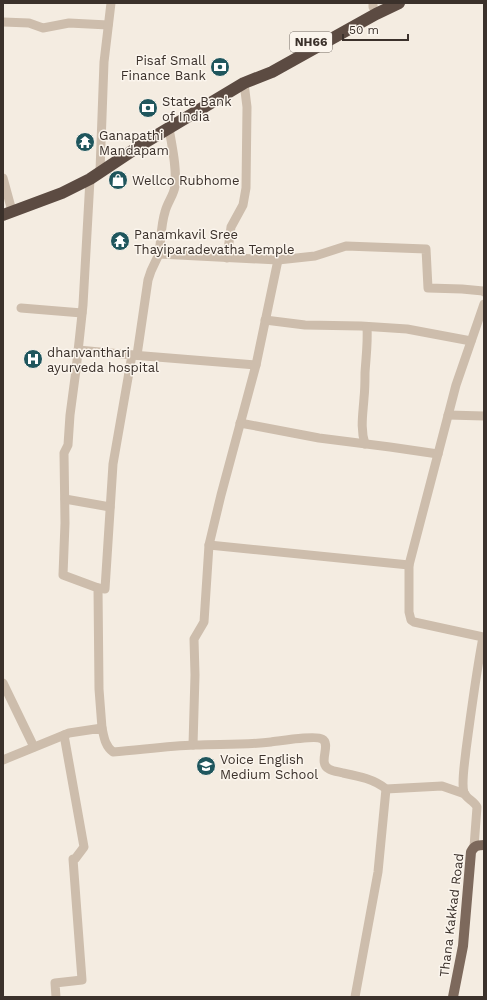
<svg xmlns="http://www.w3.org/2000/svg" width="487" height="1000" viewBox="0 0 487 1000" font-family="'Work Sans',sans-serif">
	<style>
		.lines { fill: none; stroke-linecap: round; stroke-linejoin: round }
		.minor { stroke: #cdbdac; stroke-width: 9 }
		.major { stroke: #7d695c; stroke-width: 10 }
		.highway { stroke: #5c4b42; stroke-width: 12 }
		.labels { text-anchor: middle; stroke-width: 3; stroke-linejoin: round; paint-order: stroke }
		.shield { fill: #fbf5ed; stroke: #756c65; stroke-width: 1 }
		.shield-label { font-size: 12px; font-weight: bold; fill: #3b312b }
		.poi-label { font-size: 13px; fill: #3b312b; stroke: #fbf5ed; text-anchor: start }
		.street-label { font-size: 13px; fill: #3b312b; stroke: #fbf5ed }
	</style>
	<rect width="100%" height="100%" fill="#f4ece1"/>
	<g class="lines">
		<g class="minor">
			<polyline points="373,3 373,7"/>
			<polyline points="3,22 29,23 43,28 69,23 108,25"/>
			<path d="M169,128C172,147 177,167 175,186C174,195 167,203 165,212C161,224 161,241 159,254L278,260L315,256L346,246L426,249L428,288L462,289L483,291L484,292"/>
			<polyline points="100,171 104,62 111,3"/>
			<polyline points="3,178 12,211"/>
			<polyline points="90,179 83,305 76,370 70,415 68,445 64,453 65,523 63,575 98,588 99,689 102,728"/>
			<polyline points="227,258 231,227 243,205 246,188 247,107 244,83"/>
			<polyline points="21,308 82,313"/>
			<polyline points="265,320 305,325 361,326 407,329 471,341"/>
			<polyline points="78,350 132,355 113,464 105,589 98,588"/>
			<polyline points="132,355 256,365"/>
			<polyline points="137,355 148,280 151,271 159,254"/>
			<polyline points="448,415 484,416"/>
			<polyline points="240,423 319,438 390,447 438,454"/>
			<path d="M365,444C360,428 363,414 364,398C365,389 365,381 365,373C366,357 368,342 367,327"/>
			<polyline points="65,499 110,507"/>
			<polyline points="209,545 409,565"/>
			<polyline points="3,683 34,747"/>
			<polyline points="193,745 195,675 194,639 204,622 209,545 221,495 256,365 278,260"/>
			<path d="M3,760L69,733L102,728C104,737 105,746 113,752C140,750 167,746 195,745C220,744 246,745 271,742C280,741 316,735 322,739C332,744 317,763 329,769C332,771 339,772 343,773C358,776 374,779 386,789L442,786L465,794"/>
			<path d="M474,847L477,807C474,801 467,799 464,793C461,783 465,761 466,750C471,712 476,674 483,637L414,622L411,620L409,612V565L456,385L484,304"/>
			<polyline points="56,997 55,983 82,980 73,859 75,859 84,847 64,735"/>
			<polyline points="355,997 378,872 386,789"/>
		</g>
		<path class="major" d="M453,997L463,946L471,852C474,846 477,845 484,845"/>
		<polyline class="highway" points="3,215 62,193 90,179 144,143 244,83 272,72 376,14 399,3"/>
	</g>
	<defs>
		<symbol id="bank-disc" viewBox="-11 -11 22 22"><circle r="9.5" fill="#1f565d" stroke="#fbf5ed"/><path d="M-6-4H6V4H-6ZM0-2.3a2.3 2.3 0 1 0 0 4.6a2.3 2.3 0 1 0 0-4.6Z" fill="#fff"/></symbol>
		<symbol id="temple-disc" viewBox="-11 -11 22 22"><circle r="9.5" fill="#1f565d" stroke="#fbf5ed"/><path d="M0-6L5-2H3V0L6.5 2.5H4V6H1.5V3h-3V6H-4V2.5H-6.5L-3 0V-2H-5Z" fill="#fff"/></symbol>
		<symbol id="shop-disc" viewBox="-11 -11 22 22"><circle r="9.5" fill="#1f565d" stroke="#fbf5ed"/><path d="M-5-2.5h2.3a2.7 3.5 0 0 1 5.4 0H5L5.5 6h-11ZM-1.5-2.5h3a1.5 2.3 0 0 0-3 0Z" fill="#fff"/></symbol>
		<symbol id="hospital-disc" viewBox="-11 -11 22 22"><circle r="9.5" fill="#1f565d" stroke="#fbf5ed"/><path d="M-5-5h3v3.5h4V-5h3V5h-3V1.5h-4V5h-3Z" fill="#fff"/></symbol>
		<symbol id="school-disc" viewBox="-11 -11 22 22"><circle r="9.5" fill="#1f565d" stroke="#fbf5ed"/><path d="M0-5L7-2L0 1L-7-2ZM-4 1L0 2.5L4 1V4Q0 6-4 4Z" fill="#fff"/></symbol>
	</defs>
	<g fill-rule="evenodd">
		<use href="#bank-disc" x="209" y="56" width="22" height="22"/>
		<use href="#bank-disc" x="137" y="97" width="22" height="22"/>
		<use href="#temple-disc" x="74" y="131" width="22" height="22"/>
		<use href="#shop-disc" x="107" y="169" width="22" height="22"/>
		<use href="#temple-disc" x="109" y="230" width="22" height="22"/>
		<use href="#hospital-disc" x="22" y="348" width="22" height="22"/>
		<use href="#school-disc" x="195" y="755" width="22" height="22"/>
	</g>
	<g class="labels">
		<rect class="shield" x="290" y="32" width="42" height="20" rx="3"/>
		<g class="shield-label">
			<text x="311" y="46">NH66</text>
		</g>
		<g class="poi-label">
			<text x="206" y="65" text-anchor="end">Pisaf Small<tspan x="206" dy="15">Finance Bank</tspan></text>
			<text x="162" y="106">State Bank<tspan x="162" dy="15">of India</tspan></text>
			<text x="99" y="140">Ganapathi<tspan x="99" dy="15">Mandapam</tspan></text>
			<text x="132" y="185">Wellco Rubhome</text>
			<text x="134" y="239">Panamkavil Sree<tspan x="134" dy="15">Thayiparadevatha Temple</tspan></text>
			<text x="47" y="357">dhanvanthari<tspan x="47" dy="15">ayurveda hospital</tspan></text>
			<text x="220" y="764">Voice English<tspan x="220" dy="15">Medium School</tspan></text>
		</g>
		<g class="street-label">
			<text transform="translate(451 915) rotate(-83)" y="5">Thana Kakkad Road</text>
		</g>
	</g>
	<rect width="487" height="1000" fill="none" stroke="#3b312b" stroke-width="8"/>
	<path d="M343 34v6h65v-6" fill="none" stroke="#3b312b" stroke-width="2"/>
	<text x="349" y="34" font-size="12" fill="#3b312b" stroke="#fbf5ed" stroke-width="3" paint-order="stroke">50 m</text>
</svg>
